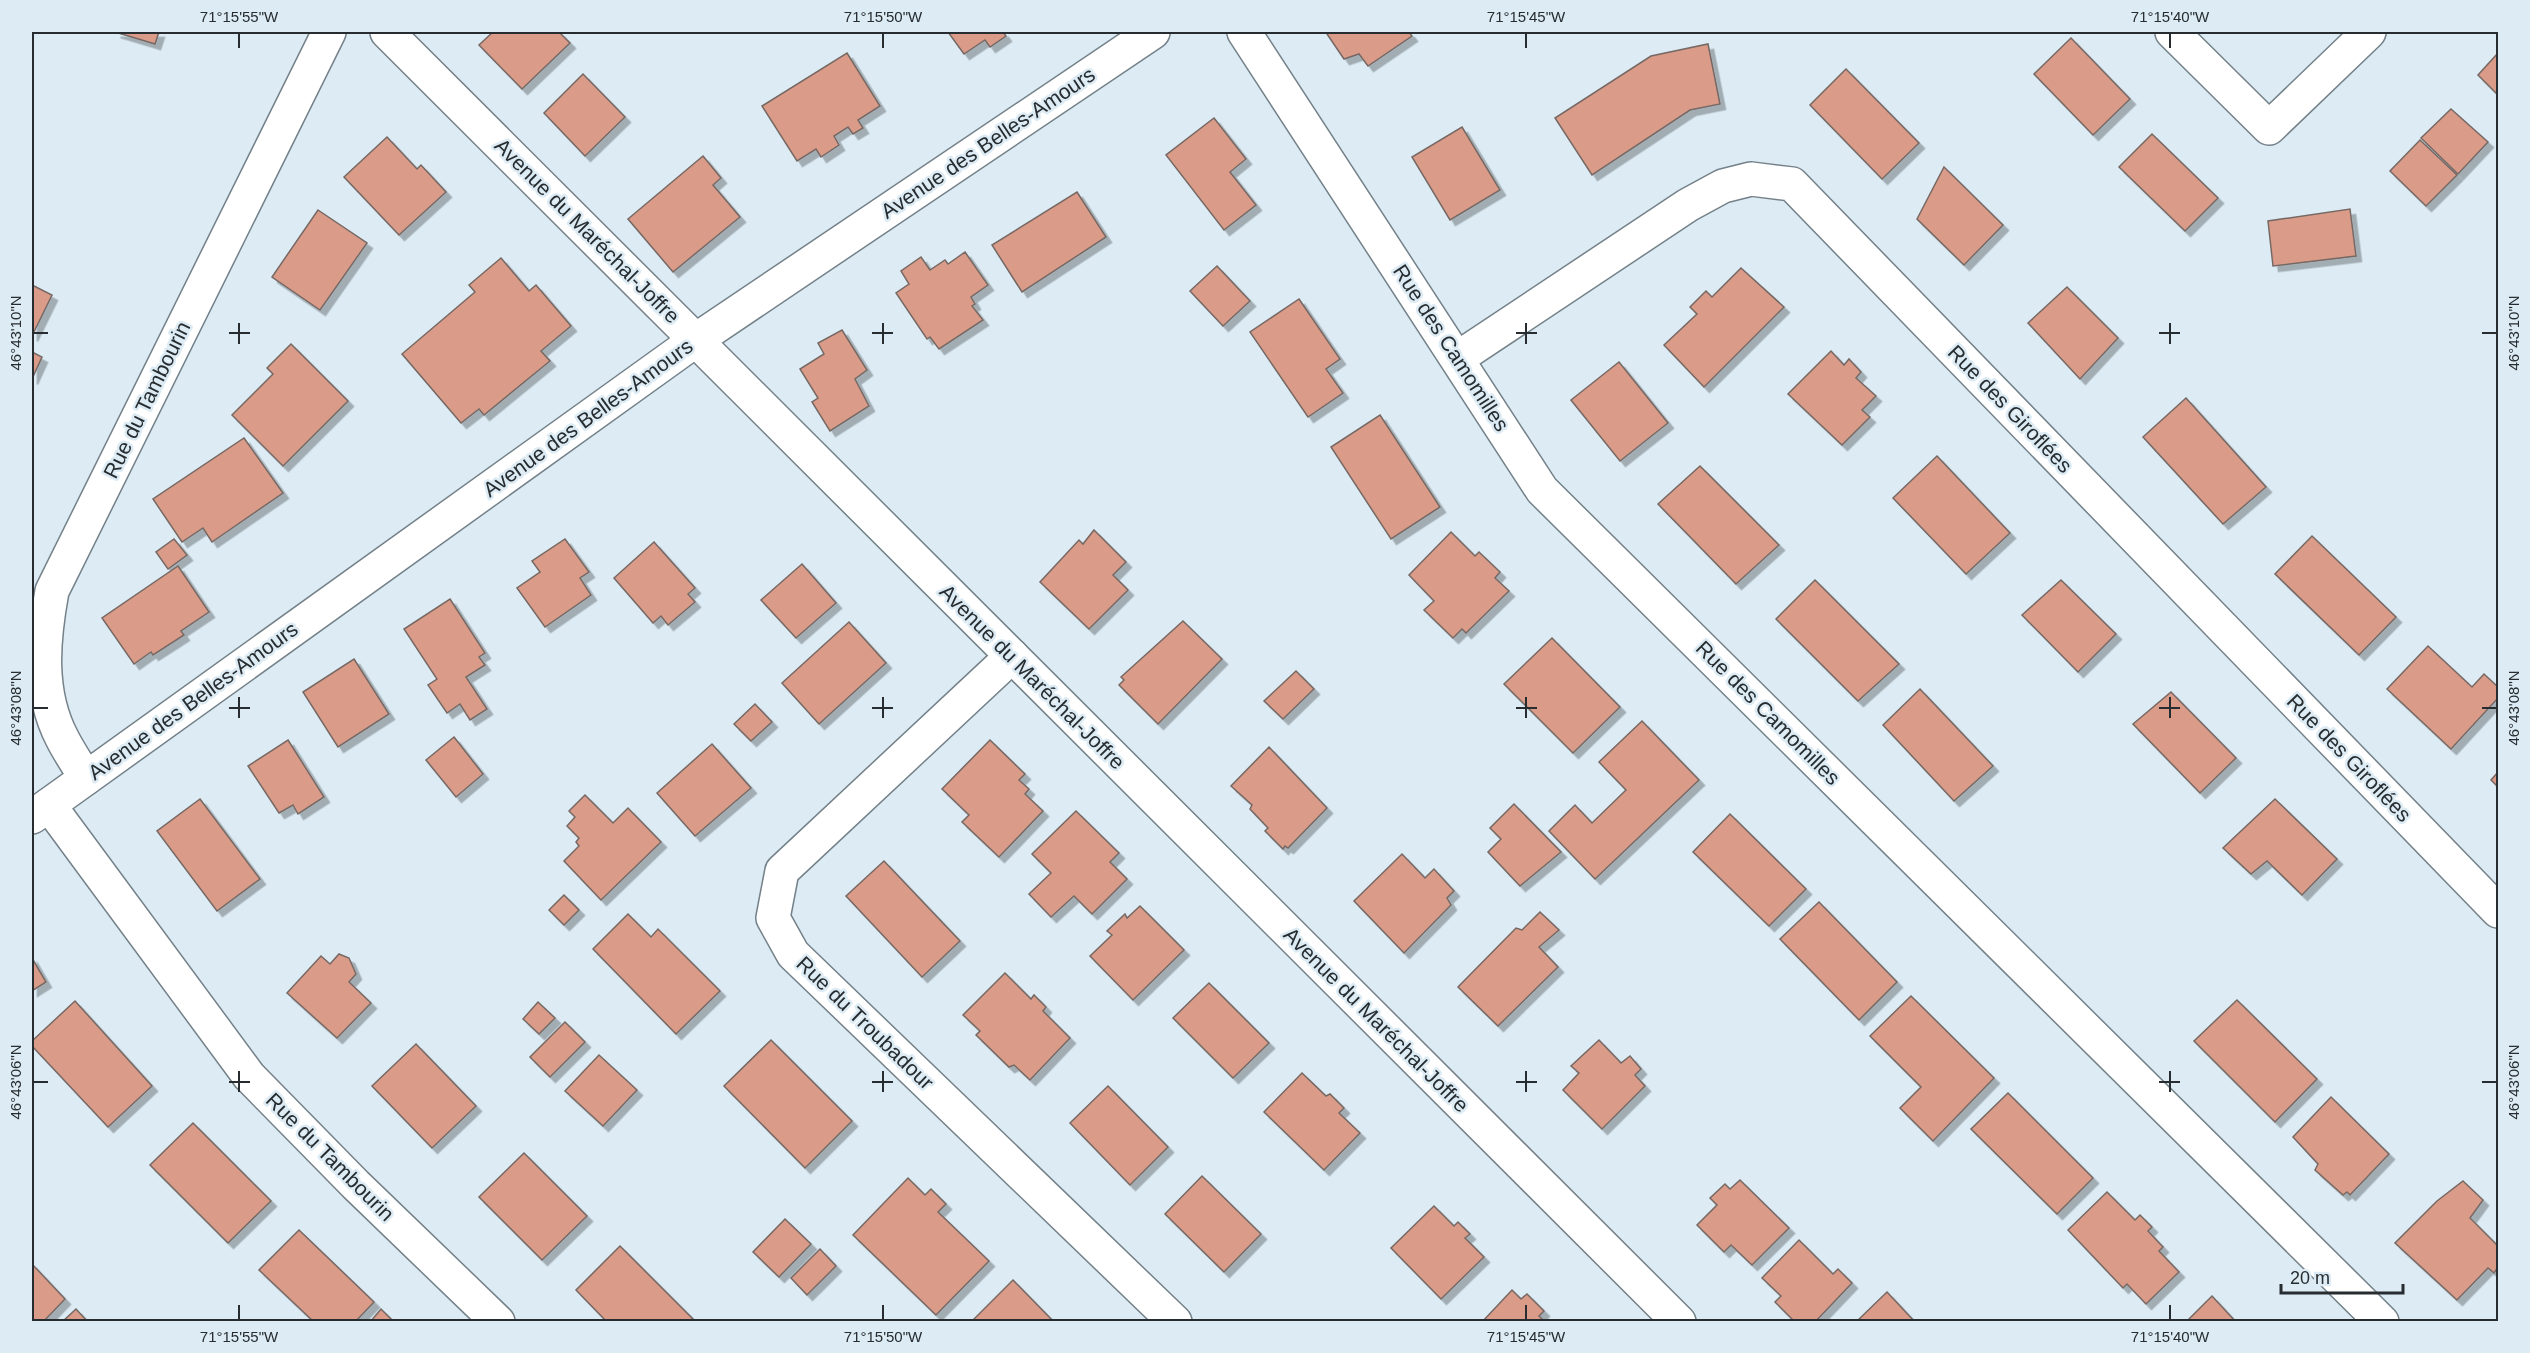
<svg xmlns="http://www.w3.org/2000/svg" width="2530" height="1353" viewBox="0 0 2530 1353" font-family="Arial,sans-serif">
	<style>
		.building { fill: #da9c89; stroke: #766864; stroke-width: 1.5; filter: url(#shadow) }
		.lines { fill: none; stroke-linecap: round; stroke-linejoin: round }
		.minor-casing { stroke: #748189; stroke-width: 36 }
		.minor { stroke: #fff; stroke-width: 33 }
		.ticks { fill: none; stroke: #262c2f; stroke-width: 2 }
		.labels { text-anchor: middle; stroke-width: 5; stroke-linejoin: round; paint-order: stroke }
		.street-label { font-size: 21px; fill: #262c2f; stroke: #dcebf4 }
		.neatline { fill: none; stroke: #262c2f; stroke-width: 2 }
		.ticks-label { font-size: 15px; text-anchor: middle; fill: #262c2f }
	</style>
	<defs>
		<filter id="shadow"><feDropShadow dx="5.5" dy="5.5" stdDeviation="0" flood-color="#0004"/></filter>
	</defs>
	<rect width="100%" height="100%" fill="#dcebf4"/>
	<g class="building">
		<polygon points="115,32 159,32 155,44"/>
		<polygon points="493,32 559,32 570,43 522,89 479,45"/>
		<polygon points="948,32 1003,32 1006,36 990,47 985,40 964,54"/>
		<polygon points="1331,32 1409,32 1412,36 1368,66 1359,54 1344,59 1327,34"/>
		<polygon points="2071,38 2130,99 2093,135 2034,74"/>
		<polygon points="1708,44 1720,104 1690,110 1592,175 1555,118 1651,56"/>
		<polygon points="847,53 880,106 858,120 863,128 853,134 848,127 834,136 839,145 821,157 816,149 797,161 762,106"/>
		<polygon points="2498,53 2498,95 2478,75"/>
		<polygon points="1846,69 1919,143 1882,179 1810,105"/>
		<polygon points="583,74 625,117 585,156 544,113"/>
		<polygon points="2451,109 2488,142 2458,174 2421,138"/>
		<polygon points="1214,118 1246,159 1230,172 1256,205 1224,230 1166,155"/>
		<polygon points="1462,127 1500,190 1450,220 1412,157"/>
		<polygon points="2152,134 2218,198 2185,231 2119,167"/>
		<polygon points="387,137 417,169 421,165 446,192 399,235 344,177"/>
		<polygon points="2420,140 2457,175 2426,206 2390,171"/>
		<polygon points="703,156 721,178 713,185 740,217 673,272 628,219"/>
		<polygon points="1944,167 2003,225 1964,265 1917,219"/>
		<polygon points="1077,192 1106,237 1022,292 992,245"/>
		<polygon points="2350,209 2356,256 2273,266 2268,221"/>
		<polygon points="318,210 367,243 320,310 272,277"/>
		<polygon points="965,252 988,285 971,297 975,304 972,306 983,320 939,349 930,337 927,339 896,293 909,284 901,271 921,257 930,270 945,260 948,264"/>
		<polygon points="501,258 529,291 536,285 571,326 541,351 550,361 484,415 479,409 461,423 402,354 475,292 469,285"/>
		<polygon points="1217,266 1250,301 1223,326 1190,291"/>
		<polygon points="1741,268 1784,307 1704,387 1664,345 1697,314 1690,307 1706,291 1712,297"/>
		<polygon points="32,285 52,295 32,336"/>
		<polygon points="2067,287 2118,338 2080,379 2028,323"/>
		<polygon points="1299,299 1340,359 1326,369 1343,393 1308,417 1250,332"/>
		<polygon points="842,330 867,370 855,379 869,406 830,431 812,402 818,398 800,369 824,354 818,343"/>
		<polygon points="291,344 348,401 283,466 232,415 273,374 267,368"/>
		<polygon points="1831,351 1844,365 1849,359 1861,372 1856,378 1876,396 1862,410 1870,417 1842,445 1788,394"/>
		<polygon points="32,352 42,357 32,379"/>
		<polygon points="1619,362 1668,423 1620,461 1571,400"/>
		<polygon points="2186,398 2266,487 2223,524 2143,437"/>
		<polygon points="1380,415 1440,507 1391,539 1331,447"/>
		<polygon points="244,438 283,493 212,542 203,528 182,542 153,499"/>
		<polygon points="1937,456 2010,533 1966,574 1893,498"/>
		<polygon points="1700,466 1779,545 1736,584 1658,504"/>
		<polygon points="1094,530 1126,562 1113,575 1128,590 1089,629 1040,582 1079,540 1083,544"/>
		<polygon points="1451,532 1475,556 1479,552 1500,572 1495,578 1509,591 1466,633 1462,629 1453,638 1424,610 1434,601 1409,575"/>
		<polygon points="2312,536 2396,617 2359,655 2275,574"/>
		<polygon points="174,539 187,555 168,569 156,552"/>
		<polygon points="565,539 589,572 580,578 591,595 545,627 517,588 540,572 532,561"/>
		<polygon points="654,542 695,588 688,594 695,602 668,625 661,616 653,623 614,578"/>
		<polygon points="802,564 836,603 796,638 761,600"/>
		<polygon points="178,566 209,612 181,631 184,635 153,655 151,652 134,664 102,618"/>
		<polygon points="1815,580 1899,664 1858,701 1776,619"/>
		<polygon points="2061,580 2116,634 2078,672 2022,615"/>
		<polygon points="450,599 485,653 479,657 485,665 466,677 487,709 470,720 460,704 447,713 428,685 437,679 404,629"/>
		<polygon points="1183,621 1222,659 1158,724 1119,685 1124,680 1121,677"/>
		<polygon points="849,622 886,663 819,724 782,683"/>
		<polygon points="1552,638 1620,707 1573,753 1504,684"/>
		<polygon points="2428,646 2472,687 2484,674 2498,687 2498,698 2451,749 2387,689"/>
		<polygon points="354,659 389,714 338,747 303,692"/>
		<polygon points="1296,671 1314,689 1283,719 1264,701"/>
		<polygon points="1920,689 1993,766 1954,801 1883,725"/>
		<polygon points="2171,692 2236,758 2200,793 2133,724"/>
		<polygon points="755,704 772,722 751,741 734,724"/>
		<polygon points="1642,721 1699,780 1595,879 1549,831 1575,805 1592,823 1626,790 1599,762"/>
		<polygon points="454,737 483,774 456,797 426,760"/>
		<polygon points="288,740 324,797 298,814 293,805 279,813 248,766"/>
		<polygon points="990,740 1025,774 1019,780 1029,789 1025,794 1043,811 999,857 962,822 969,815 942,789"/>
		<polygon points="712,744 751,788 695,836 657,793"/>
		<polygon points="1269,747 1327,808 1288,848 1285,846 1283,849 1265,831 1268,828 1250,809 1252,805 1231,786"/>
		<polygon points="2498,772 2498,787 2491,780"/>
		<polygon points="585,795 613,823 628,808 661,842 601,900 564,861 579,846 576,842 579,838 567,826 575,817 569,811"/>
		<polygon points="200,799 260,879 217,911 157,831"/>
		<polygon points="2275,799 2337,859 2302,895 2267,861 2251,874 2223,848"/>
		<polygon points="1514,804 1561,852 1520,886 1488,852 1501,839 1490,828"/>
		<polygon points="1076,811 1119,853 1110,862 1127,879 1092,914 1074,896 1051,917 1029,894 1051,873 1032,854"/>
		<polygon points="1730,814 1806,889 1769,926 1693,852"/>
		<polygon points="1402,854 1425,878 1434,869 1454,891 1447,898 1451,905 1404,953 1354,901"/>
		<polygon points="884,861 960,941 922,977 846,896"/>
		<polygon points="564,895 579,910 564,925 549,910"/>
		<polygon points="1819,902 1897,982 1859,1020 1780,939"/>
		<polygon points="1140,906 1184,950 1133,1000 1090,956 1112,935 1107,931 1125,914 1127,918"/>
		<polygon points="1540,912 1559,930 1539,947 1558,967 1498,1026 1458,987 1516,928 1522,930"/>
		<polygon points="628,914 651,937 658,929 720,991 676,1034 593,949"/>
		<polygon points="339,954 349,958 356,974 349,982 371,1003 337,1038 287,993 321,956 330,964"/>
		<polygon points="32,958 46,982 32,991"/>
		<polygon points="1005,973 1031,999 1034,995 1046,1007 1043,1011 1070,1038 1030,1080 1014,1065 1009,1067 976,1035 980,1031 963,1015"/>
		<polygon points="1209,983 1269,1043 1233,1078 1173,1018"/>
		<polygon points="1911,996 1994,1078 1933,1141 1900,1108 1921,1087 1870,1036"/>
		<polygon points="2237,1000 2317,1079 2275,1122 2194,1041"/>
		<polygon points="75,1001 152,1086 108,1127 32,1046 32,1041"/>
		<polygon points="538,1002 555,1018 539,1034 523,1019"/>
		<polygon points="565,1022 585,1042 550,1077 530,1057"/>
		<polygon points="771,1040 852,1121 805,1168 724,1086"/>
		<polygon points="1599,1040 1621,1063 1630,1056 1641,1069 1635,1075 1645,1086 1602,1129 1563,1090 1579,1073 1571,1066"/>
		<polygon points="416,1044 476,1106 432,1148 372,1086"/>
		<polygon points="599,1055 637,1090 603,1126 565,1091"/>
		<polygon points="1302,1073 1326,1096 1330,1094 1344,1108 1339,1113 1360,1133 1324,1170 1264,1112"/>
		<polygon points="1108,1086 1168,1147 1130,1185 1070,1123"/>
		<polygon points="2008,1093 2093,1178 2057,1214 1971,1129"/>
		<polygon points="2331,1097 2389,1154 2350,1195 2347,1192 2343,1195 2315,1170 2318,1164 2293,1137"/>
		<polygon points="193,1123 271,1201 228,1243 150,1165"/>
		<polygon points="524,1153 587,1216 542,1260 479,1197"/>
		<polygon points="1202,1176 1261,1234 1224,1272 1165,1214"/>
		<polygon points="908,1178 925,1195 931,1189 946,1204 938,1212 989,1261 936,1315 853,1235"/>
		<polygon points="1740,1180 1789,1228 1752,1265 1731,1245 1724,1252 1697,1225 1717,1205 1710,1198 1725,1184 1730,1189"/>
		<polygon points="2463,1181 2483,1200 2470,1218 2498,1246 2498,1267 2494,1273 2488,1268 2457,1300 2395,1243 2437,1201"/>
		<polygon points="2107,1192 2135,1220 2140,1215 2152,1227 2148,1231 2163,1247 2159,1251 2179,1272 2146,1304 2127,1284 2123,1288 2068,1230"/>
		<polygon points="1434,1206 1454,1226 1458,1222 1470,1234 1465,1238 1484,1257 1441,1299 1391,1248"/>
		<polygon points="785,1219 811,1244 779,1277 753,1252"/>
		<polygon points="299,1230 374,1302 355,1322 314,1322 259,1270"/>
		<polygon points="1799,1240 1833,1274 1838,1269 1852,1283 1815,1322 1795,1322 1775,1302 1781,1296 1762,1278"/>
		<polygon points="620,1246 696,1322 607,1322 576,1290"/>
		<polygon points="820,1249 836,1266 807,1295 791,1278"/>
		<polygon points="32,1264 65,1299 43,1322 32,1322"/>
		<polygon points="1013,1280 1054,1322 976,1322 974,1319"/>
		<polygon points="1512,1290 1521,1299 1527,1294 1544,1311 1539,1316 1545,1322 1482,1322"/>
		<polygon points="1887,1292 1915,1322 1856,1322"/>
		<polygon points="2212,1296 2236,1322 2186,1322"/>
		<polygon points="76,1309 88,1322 62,1322"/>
		<polygon points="381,1309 394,1322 370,1322"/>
	</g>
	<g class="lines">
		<defs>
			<g id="minor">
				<polyline points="387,32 1679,1322"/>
				<polyline points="1244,32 1542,490 2382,1322"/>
				<polyline points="2172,32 2269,128 2369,32"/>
				<polyline points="1458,358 1688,205 1723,186 1751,179 1792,184 2498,911"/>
				<polyline points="1012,656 782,871 773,918 793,954 1175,1322"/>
				<path d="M86,778C78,765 69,752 62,738C38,692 43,640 52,591L329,32"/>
				<polyline points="49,805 249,1076 356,1185 498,1322"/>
				<polyline points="32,817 696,340 1153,32"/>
			</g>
		</defs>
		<use href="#minor" class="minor-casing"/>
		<use href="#minor" class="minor"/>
	</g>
	<path class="ticks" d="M239,33V48M883,33V48M1526,33V48M2170,33V48M239,323V344M883,323V344M1526,323V344M2170,323V344M33,333H48M229,333H250M872,333H893M1516,333H1537M2159,333H2180M2482,333H2497M239,697V718M883,697V718M1526,697V718M2170,697V718M33,708H48M229,708H250M872,708H893M1516,708H1537M2159,708H2180M2482,708H2497M239,1071V1092M883,1071V1092M1526,1071V1092M2170,1071V1092M33,1082H48M229,1082H250M872,1082H893M1516,1082H1537M2159,1082H2180M2482,1082H2497M239,1305V1320M883,1305V1320M1526,1305V1320M2170,1305V1320"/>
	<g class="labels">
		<g class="street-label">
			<text transform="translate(988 143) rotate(-34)" y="7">Avenue des Belles-Amours</text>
			<text transform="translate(587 231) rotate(45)" y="7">Avenue du Maréchal-Joffre</text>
			<text transform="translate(1451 348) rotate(57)" y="7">Rue des Camomilles</text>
			<text transform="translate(147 400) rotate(-64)" y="7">Rue du Tambourin</text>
			<text transform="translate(2010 409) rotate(46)" y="7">Rue des Giroflées</text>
			<text transform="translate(588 418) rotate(-36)" y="7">Avenue des Belles-Amours</text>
			<text transform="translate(1032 677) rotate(45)" y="7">Avenue du Maréchal-Joffre</text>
			<text transform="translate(193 701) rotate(-36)" y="7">Avenue des Belles-Amours</text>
			<text transform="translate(1768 713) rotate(45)" y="7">Rue des Camomilles</text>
			<text transform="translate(2349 758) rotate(46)" y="7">Rue des Giroflées</text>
			<text transform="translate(1376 1020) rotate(45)" y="7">Avenue du Maréchal-Joffre</text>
			<text transform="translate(865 1023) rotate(44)" y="7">Rue du Troubadour</text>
			<text transform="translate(330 1157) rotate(45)" y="7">Rue du Tambourin</text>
		</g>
	</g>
	<rect width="2530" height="1353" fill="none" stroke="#dcebf4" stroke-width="66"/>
	<path d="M2281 1284v9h122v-9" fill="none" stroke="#262c2f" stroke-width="3"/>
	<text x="2290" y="1284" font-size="18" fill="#262c2f" stroke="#dcebf4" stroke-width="4.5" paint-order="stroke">20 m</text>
	<rect x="33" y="33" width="2464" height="1287" class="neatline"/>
	<g class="ticks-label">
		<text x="239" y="22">71°15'55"W</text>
		<text x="883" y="22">71°15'50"W</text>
		<text x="1526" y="22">71°15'45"W</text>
		<text x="2170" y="22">71°15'40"W</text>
		<text transform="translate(16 333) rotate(-90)" y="5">46°43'10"N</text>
		<text transform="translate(2514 333) rotate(-90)" y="5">46°43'10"N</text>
		<text transform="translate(16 708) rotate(-90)" y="5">46°43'08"N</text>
		<text transform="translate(2514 708) rotate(-90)" y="5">46°43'08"N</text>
		<text transform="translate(16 1082) rotate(-90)" y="5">46°43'06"N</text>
		<text transform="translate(2514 1082) rotate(-90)" y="5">46°43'06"N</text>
		<text x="239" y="1342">71°15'55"W</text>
		<text x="883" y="1342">71°15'50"W</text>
		<text x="1526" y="1342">71°15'45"W</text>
		<text x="2170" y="1342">71°15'40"W</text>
	</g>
</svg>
